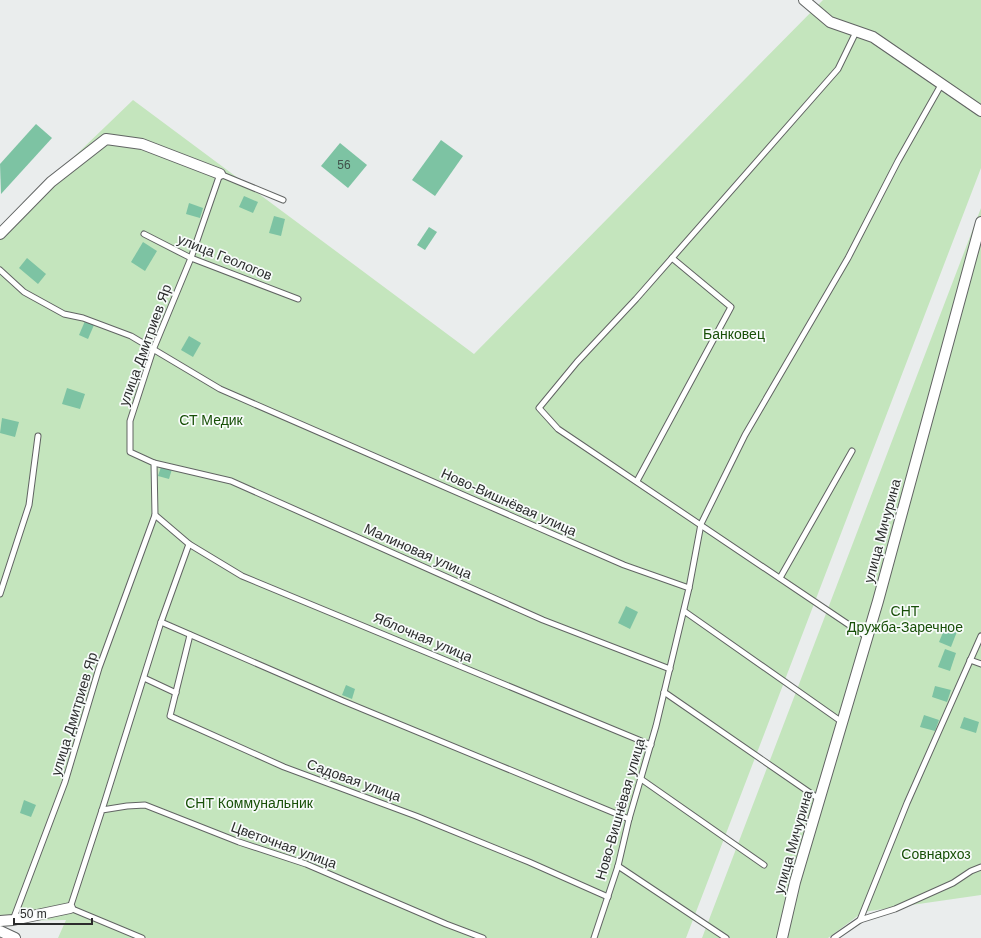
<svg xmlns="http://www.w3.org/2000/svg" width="981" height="938" viewBox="0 0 981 938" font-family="Arial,sans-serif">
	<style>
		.green { fill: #c4e5bd }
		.building { fill: #7dc3a3 }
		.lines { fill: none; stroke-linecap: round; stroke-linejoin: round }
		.service-casing { stroke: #616463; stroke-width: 7 }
		.minor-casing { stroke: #616463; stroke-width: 12 }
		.service { stroke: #fff; stroke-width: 5 }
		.minor { stroke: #fff; stroke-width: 10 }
		.labels { text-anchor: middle; stroke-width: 3.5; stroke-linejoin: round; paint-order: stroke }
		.number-label { font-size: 12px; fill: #40524a }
		.street-label { font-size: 14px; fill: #2b2c2c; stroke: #f7fbfa }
		.park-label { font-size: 14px; fill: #174f07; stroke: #f7fbfa }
	</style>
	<rect width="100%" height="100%" fill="#eaeded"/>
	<g class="green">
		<polygon points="823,0 981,0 981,168 686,938 595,938 607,890 591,938 147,938 94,917 142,938 58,938 66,920 0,921 0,228 133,100 474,354"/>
		<polygon points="981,208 981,895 863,912 828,938 702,938"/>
	</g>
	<g class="building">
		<polygon points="36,124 52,138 1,194 0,164"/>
		<polygon points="441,140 463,156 435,196 412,180"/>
		<polygon points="340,143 367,165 348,188 321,166"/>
		<polygon points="244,196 258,202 253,213 239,207"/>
		<polygon points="189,203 203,208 200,218 186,214"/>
		<polygon points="274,216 285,219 281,236 269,233"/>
		<polygon points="429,227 437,232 425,250 417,245"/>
		<polygon points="143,242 157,251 145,271 131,262"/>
		<polygon points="27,258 46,274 38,284 19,268"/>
		<polygon points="85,321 94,325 88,339 79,335"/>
		<polygon points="189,336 201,343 193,357 181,350"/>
		<polygon points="67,388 85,394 80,409 62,404"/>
		<polygon points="2,418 19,422 15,437 0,433"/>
		<polygon points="161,467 172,469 169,479 158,476"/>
		<polygon points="626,606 638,612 630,629 618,623"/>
		<polygon points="946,625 958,629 951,647 939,642"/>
		<polygon points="945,649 956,653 950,671 938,667"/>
		<polygon points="346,685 355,689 352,699 342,695"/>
		<polygon points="935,686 951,690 947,702 932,697"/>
		<polygon points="924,715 939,720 935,731 920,727"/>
		<polygon points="964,717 979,722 976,733 960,728"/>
		<polygon points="24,800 36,805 31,817 20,813"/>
	</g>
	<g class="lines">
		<defs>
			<g id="service">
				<polyline points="856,32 838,69 636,299 577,362 539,408 558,429 867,637"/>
				<polyline points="144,234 191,258 298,299"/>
				<polyline points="0,270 24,292 64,314 83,318 131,336 220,389 624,565 689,588 656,726 629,819 618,866 594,938"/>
				<polyline points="154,463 231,481 543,620 670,669"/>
				<polyline points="637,481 731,307 672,258"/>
				<polyline points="189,544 242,576 651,745"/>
				<polyline points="780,578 852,451"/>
				<polyline points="689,588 701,524 745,435 848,258 898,161 941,85"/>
				<polyline points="0,594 29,505 38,436"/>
				<polyline points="684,611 842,722"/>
				<polyline points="161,622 343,701 629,819"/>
				<polyline points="190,635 170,716 284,767 416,816 529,862 608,897"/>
				<polyline points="970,660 981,664"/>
				<polyline points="144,678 176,693"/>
				<polyline points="664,692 819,799"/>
				<polyline points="641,779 764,865"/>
				<polyline points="102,810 161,622 189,544 155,515 154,463 130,452 130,421 153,350 191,258 220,174 283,200"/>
				<polyline points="618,866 726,938"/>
				<polyline points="13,920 65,782 99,668 155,515"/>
				<polyline points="860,920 907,803 981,636"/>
				<polyline points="142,938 70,908 102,810 127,806 145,805 239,842 306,864 446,924 483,938"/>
				<polyline points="834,938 860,920 895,909 953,883 971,871 981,867"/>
			</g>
			<g id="minor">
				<polyline points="804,0 830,22 873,37 981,111"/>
				<polyline points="0,234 51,182 106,139 142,144 220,174"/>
				<polyline points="0,921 13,920 70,908"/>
				<polyline points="0,931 15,938"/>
				<polyline points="782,938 795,882 878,601 981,222"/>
			</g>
		</defs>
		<use href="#service" class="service-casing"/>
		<use href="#minor" class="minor-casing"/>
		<use href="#service" class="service"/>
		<use href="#minor" class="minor"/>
	</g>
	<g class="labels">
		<g class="number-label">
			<text x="344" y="169">56</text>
		</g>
		<g class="street-label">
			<text transform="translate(225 257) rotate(22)" y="5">улица Геологов</text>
			<text transform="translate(145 345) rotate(-70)" y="5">улица Дмитриев Яр</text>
			<text transform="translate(509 502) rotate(24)" y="5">Ново-Вишнёвая улица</text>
			<text transform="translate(882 531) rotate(-75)" y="5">улица Мичурина</text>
			<text transform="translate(418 551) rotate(24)" y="5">Малиновая улица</text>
			<text transform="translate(423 637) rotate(23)" y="5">Яблочная улица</text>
			<text transform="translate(74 714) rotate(-73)" y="5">улица Дмитриев Яр</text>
			<text transform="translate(354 780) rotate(20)" y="5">Садовая улица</text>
			<text transform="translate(620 809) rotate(-74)" y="5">Ново-Вишнёвая улица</text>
			<text transform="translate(793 842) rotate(-74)" y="5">улица Мичурина</text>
			<text transform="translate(284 845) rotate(20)" y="5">Цветочная улица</text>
		</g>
		<g class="park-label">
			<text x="734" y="339">Банковец</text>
			<text x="211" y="425">СТ Медик</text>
			<text x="905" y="616">СНТ<tspan x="905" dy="16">Дружба-Заречное</tspan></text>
			<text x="249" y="808">СНТ Коммунальник</text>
			<text x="936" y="859">Совнархоз</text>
		</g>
	</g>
	<path d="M14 918v6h78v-6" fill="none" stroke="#2b2c2c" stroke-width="2"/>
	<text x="20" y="918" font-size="12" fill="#2b2c2c" stroke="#f7fbfa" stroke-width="3" paint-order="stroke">50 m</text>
</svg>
